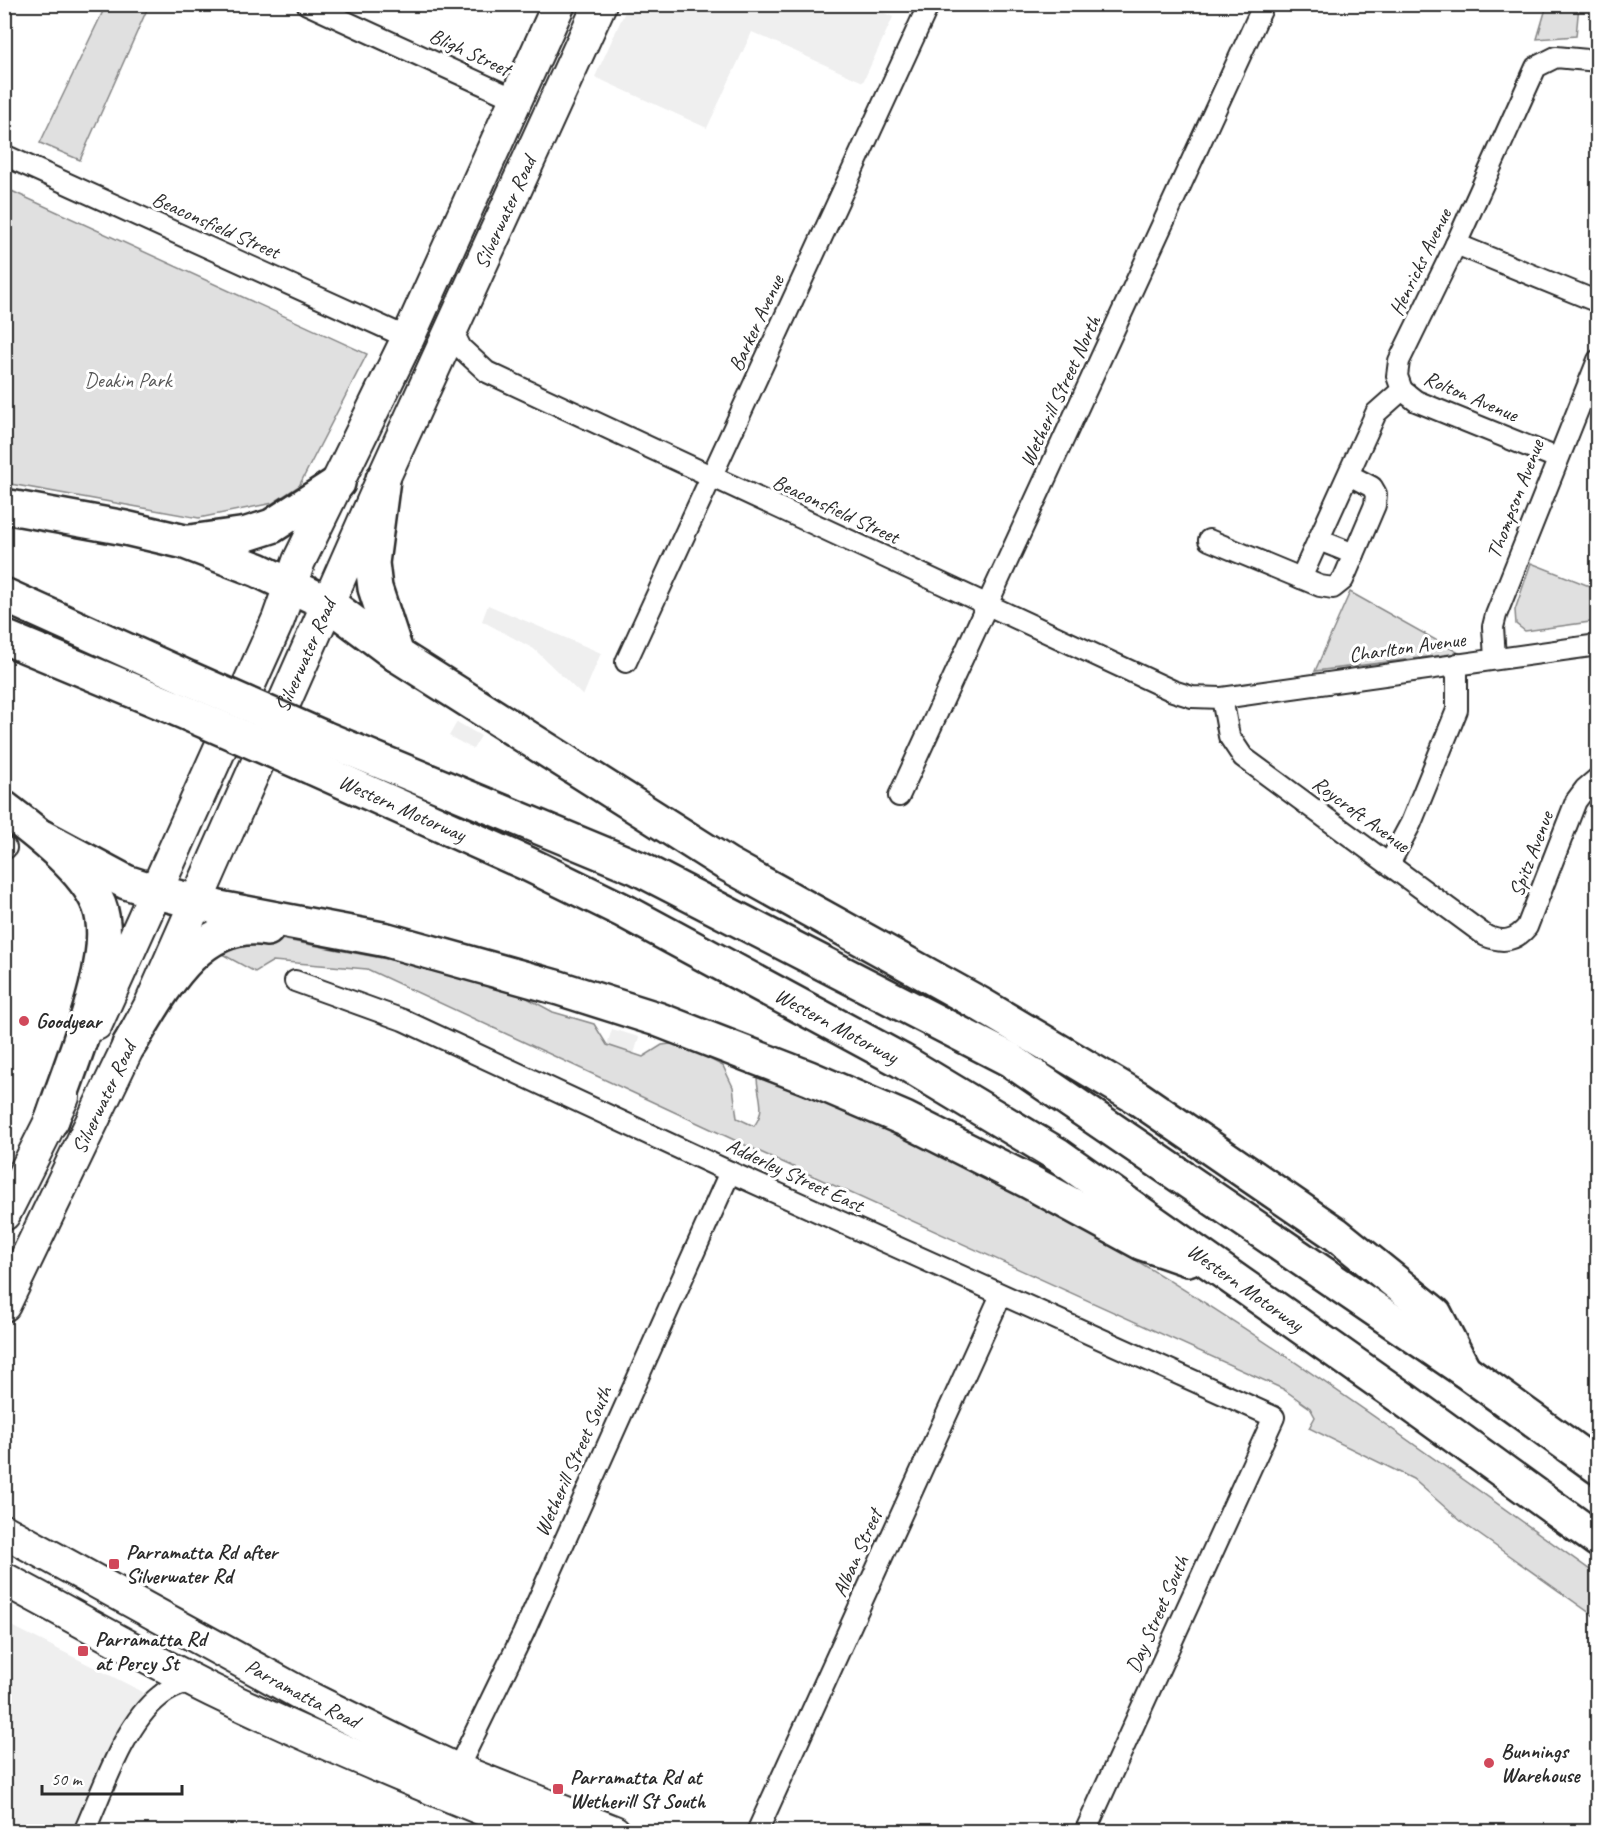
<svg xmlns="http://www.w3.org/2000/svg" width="1602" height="1836" viewBox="0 0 1602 1836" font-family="Caveat,sans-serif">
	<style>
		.built { fill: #efefef }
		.green { fill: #e0e0e0; stroke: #868686; stroke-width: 1.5 }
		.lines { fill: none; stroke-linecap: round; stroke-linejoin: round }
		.minor-casing { stroke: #2b2b2b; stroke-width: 24 }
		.trunk-casing { stroke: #2b2b2b; stroke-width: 36 }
		.motorway-casing { stroke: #2b2b2b; stroke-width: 38 }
		.minor { stroke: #fff; stroke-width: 20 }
		.trunk { stroke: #fff; stroke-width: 32 }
		.motorway { stroke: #fff; stroke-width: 33 }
		.motorway-bridge-casing { stroke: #2b2b2b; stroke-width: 38; stroke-linecap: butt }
		.motorway-bridge { stroke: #fff; stroke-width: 33 }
		.poi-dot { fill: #d1495b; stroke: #fff; stroke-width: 2 }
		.labels { text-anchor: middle; stroke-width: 6; stroke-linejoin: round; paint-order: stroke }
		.street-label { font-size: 21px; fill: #2b2b2b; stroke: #fff }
		.park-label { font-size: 21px; fill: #585858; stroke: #fff }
		.poi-label { font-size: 21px; font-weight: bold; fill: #2b2b2b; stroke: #fff; text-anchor: start }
	</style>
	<rect width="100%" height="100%" fill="#fff"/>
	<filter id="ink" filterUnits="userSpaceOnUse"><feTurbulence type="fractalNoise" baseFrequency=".0167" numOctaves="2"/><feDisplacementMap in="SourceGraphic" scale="12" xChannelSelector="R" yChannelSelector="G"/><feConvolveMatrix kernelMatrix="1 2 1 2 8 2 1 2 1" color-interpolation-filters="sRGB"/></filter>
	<g filter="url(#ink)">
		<g class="built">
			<polygon points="867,5 893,17 863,82 752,32 707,128 595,77 628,5"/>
			<polygon points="488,605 601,653 583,696 534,649 482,621"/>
			<polygon points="457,722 481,736 473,749 449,736"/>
			<polygon points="612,1029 639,1037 634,1054 607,1045"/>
			<polygon points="4,1622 143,1692 82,1831 5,1831"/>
		</g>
		<g class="green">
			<polygon points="106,5 149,5 80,160 40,143"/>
			<polygon points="1547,5 1579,5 1576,36 1537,39"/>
			<polygon points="5,188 367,354 299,486 273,503 199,518 5,483"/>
			<polygon points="1531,563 1597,589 1597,621 1525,631 1516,624 1515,610"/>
			<polygon points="1350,592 1459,653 1315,671"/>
			<path d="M259,935L424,966L516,992L553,1012L594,1024L607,1045L643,1057L662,1045L679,1043L723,1066L733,1087L737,1118L754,1126C768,1108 756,1094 757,1074C843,1110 931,1146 1013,1190C1219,1300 1408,1440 1597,1575V1618L1463,1523L1413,1479L1309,1428L1315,1417L1310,1408L1283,1389L758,1151L367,969L273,961L255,972L222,954V942Z"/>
		</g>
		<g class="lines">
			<defs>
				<g id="minor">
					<polyline points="307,4 515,99"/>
					<polyline points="4,155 408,338"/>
					<polyline points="1456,244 1598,302"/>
					<polyline points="451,328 461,348 487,372 1173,691 1192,697 1222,698 1598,645"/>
					<polyline points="1402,390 1416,401 1557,458"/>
					<polyline points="1209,540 1320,586 1333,588 1343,580 1375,505 1376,494 1372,487 1349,475"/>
					<polyline points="1319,540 1354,554"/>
					<polyline points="1301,578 1376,413 1402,390 1397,376 1399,361 1456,244 1536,67 1556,57 1598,61"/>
					<polyline points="1495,658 1493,627 1496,615 1598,360"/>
					<polyline points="626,662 929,4"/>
					<path d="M1222,698L1229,736L1243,757L1486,936C1503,943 1515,941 1527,927L1576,801L1585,789L1598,778"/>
					<polyline points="899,796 1264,4"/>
					<polyline points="4,847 6,848"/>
					<polyline points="1389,864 1411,823 1457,710 1457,664"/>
					<polyline points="295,981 403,1020 730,1172 1274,1417 1085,1832"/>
					<polyline points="457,1770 523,1634 730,1172"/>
					<path d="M84,1832C103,1790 124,1724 160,1696C169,1688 181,1684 193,1680"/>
					<polyline points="757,1832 1001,1295"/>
				</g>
				<g id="trunk">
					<polyline points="96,1024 278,620 299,561 408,338 559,4"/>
					<polyline points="4,1214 63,1097"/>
					<path id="s1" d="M4,1305L129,1045L151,1004L383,479L600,4"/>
					<path id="s2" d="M4,1531L307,1697L410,1748L457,1770L614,1832"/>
					<path d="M4,1579C74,1616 143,1656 213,1691C320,1743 429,1788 540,1832"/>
				</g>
				<g id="motorway">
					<polyline points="383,479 372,563 375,588 397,655"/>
					<polyline points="4,506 125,528 185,542 258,570 329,604 397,655 727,864 978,1003 1138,1098 1336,1234 1435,1314 1464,1370"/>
					<polyline points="190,542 247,534 272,526 338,483"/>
					<polyline points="4,595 188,678"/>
					<polyline points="4,637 175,708"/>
					<polyline points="324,738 638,868 1009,1059 1464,1370 1598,1467"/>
					<path id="s3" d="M311,767L528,864L624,911L902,1061L1058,1155L1405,1400L1598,1540"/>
					<path d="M4,808C35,832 84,868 99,905C119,956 69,1067 52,1120"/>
					<polyline points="42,837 126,882 154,891 219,908 387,940 559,988 657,1019 809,1078 905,1119 1028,1181 1142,1243 1188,1259"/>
					<path d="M129,1045C160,995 197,917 267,929"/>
				</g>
			</defs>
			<use href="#minor" class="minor-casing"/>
			<use href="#trunk" class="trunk-casing"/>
			<use href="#motorway" class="motorway-casing"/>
			<use href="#minor" class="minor"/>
			<use href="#trunk" class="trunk"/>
			<use href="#motorway" class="motorway"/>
			<defs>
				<g id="motorway-bridge">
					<polyline points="188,678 324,738"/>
					<polyline points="175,708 311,767"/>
				</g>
			</defs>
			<use href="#motorway-bridge" class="motorway-bridge-casing"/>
			<use href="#motorway-bridge" class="motorway-bridge"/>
		</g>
	</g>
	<g class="poi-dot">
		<circle cx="24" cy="1021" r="6"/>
		<rect x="108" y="1558" width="12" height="12" rx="3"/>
		<rect x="77" y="1645" width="12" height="12" rx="3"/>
		<circle cx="1489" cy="1763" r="6"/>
		<rect x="552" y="1783" width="12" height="12" rx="3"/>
	</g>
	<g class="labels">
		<g class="street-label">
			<text transform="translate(470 52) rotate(25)" y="7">Bligh Street</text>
			<text dy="7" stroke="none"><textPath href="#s1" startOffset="1202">Silverwater Road</textPath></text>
			<text transform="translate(216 225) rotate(24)" y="7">Beaconsfield Street</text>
			<text transform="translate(1420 262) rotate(-64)" y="7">Henricks Avenue</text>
			<text transform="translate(756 323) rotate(-65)" y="7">Barker Avenue</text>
			<text transform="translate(1060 391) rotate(-65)" y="7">Wetherill Street North</text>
			<text transform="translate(1471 396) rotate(23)" y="7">Rolton Avenue</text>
			<text transform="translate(1515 499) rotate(-69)" y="7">Thompson Avenue</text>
			<text transform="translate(836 509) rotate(25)" y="7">Beaconsfield Street</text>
			<text transform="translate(1407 647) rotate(-8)" y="7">Charlton Avenue</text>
			<text dy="7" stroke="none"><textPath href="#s1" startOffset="716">Silverwater Road</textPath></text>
			<text dy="7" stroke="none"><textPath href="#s3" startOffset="100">Western Motorway</textPath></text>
			<text transform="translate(1361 814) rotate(36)" y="7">Roycroft Avenue</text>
			<text transform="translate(1531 854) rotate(-69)" y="7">Spitz Avenue</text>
			<text dy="7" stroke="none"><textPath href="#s3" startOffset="586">Western Motorway</textPath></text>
			<text dy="7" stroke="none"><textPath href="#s1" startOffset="230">Silverwater Road</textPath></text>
			<text transform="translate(795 1175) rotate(25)" y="7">Adderley Street East</text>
			<text dy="7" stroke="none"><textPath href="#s3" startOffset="1072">Western Motorway</textPath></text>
			<text transform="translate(573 1461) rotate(-66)" y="7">Wetherill Street South</text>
			<text transform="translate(857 1553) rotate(-66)" y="7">Alban Street</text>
			<text transform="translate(1157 1614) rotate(-66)" y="7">Day Street South</text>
			<text dy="7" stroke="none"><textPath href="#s2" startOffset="340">Parramatta Road</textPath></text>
		</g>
		<g class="park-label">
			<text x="128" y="387">Deakin Park</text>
		</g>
		<g class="poi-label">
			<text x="36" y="1028">Goodyear</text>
			<text x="126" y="1559">Parramatta Rd after<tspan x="126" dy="24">Silverwater Rd</tspan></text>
			<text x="95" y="1646">Parramatta Rd<tspan x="95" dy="24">at Percy St</tspan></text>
			<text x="1501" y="1758">Bunnings<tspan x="1501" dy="24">Warehouse</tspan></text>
			<text x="570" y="1784">Parramatta Rd at<tspan x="570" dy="24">Wetherill St South</tspan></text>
		</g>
	</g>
	<rect width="1602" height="1836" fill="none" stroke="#fff" stroke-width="24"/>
	<rect x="12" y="12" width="1578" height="1812" fill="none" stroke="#2b2b2b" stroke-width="2" filter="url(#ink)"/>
	<path d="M42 1785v9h140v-9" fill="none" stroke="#2b2b2b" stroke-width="3"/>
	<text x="51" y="1785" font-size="18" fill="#2b2b2b" stroke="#ffffff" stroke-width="4.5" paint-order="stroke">50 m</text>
</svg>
